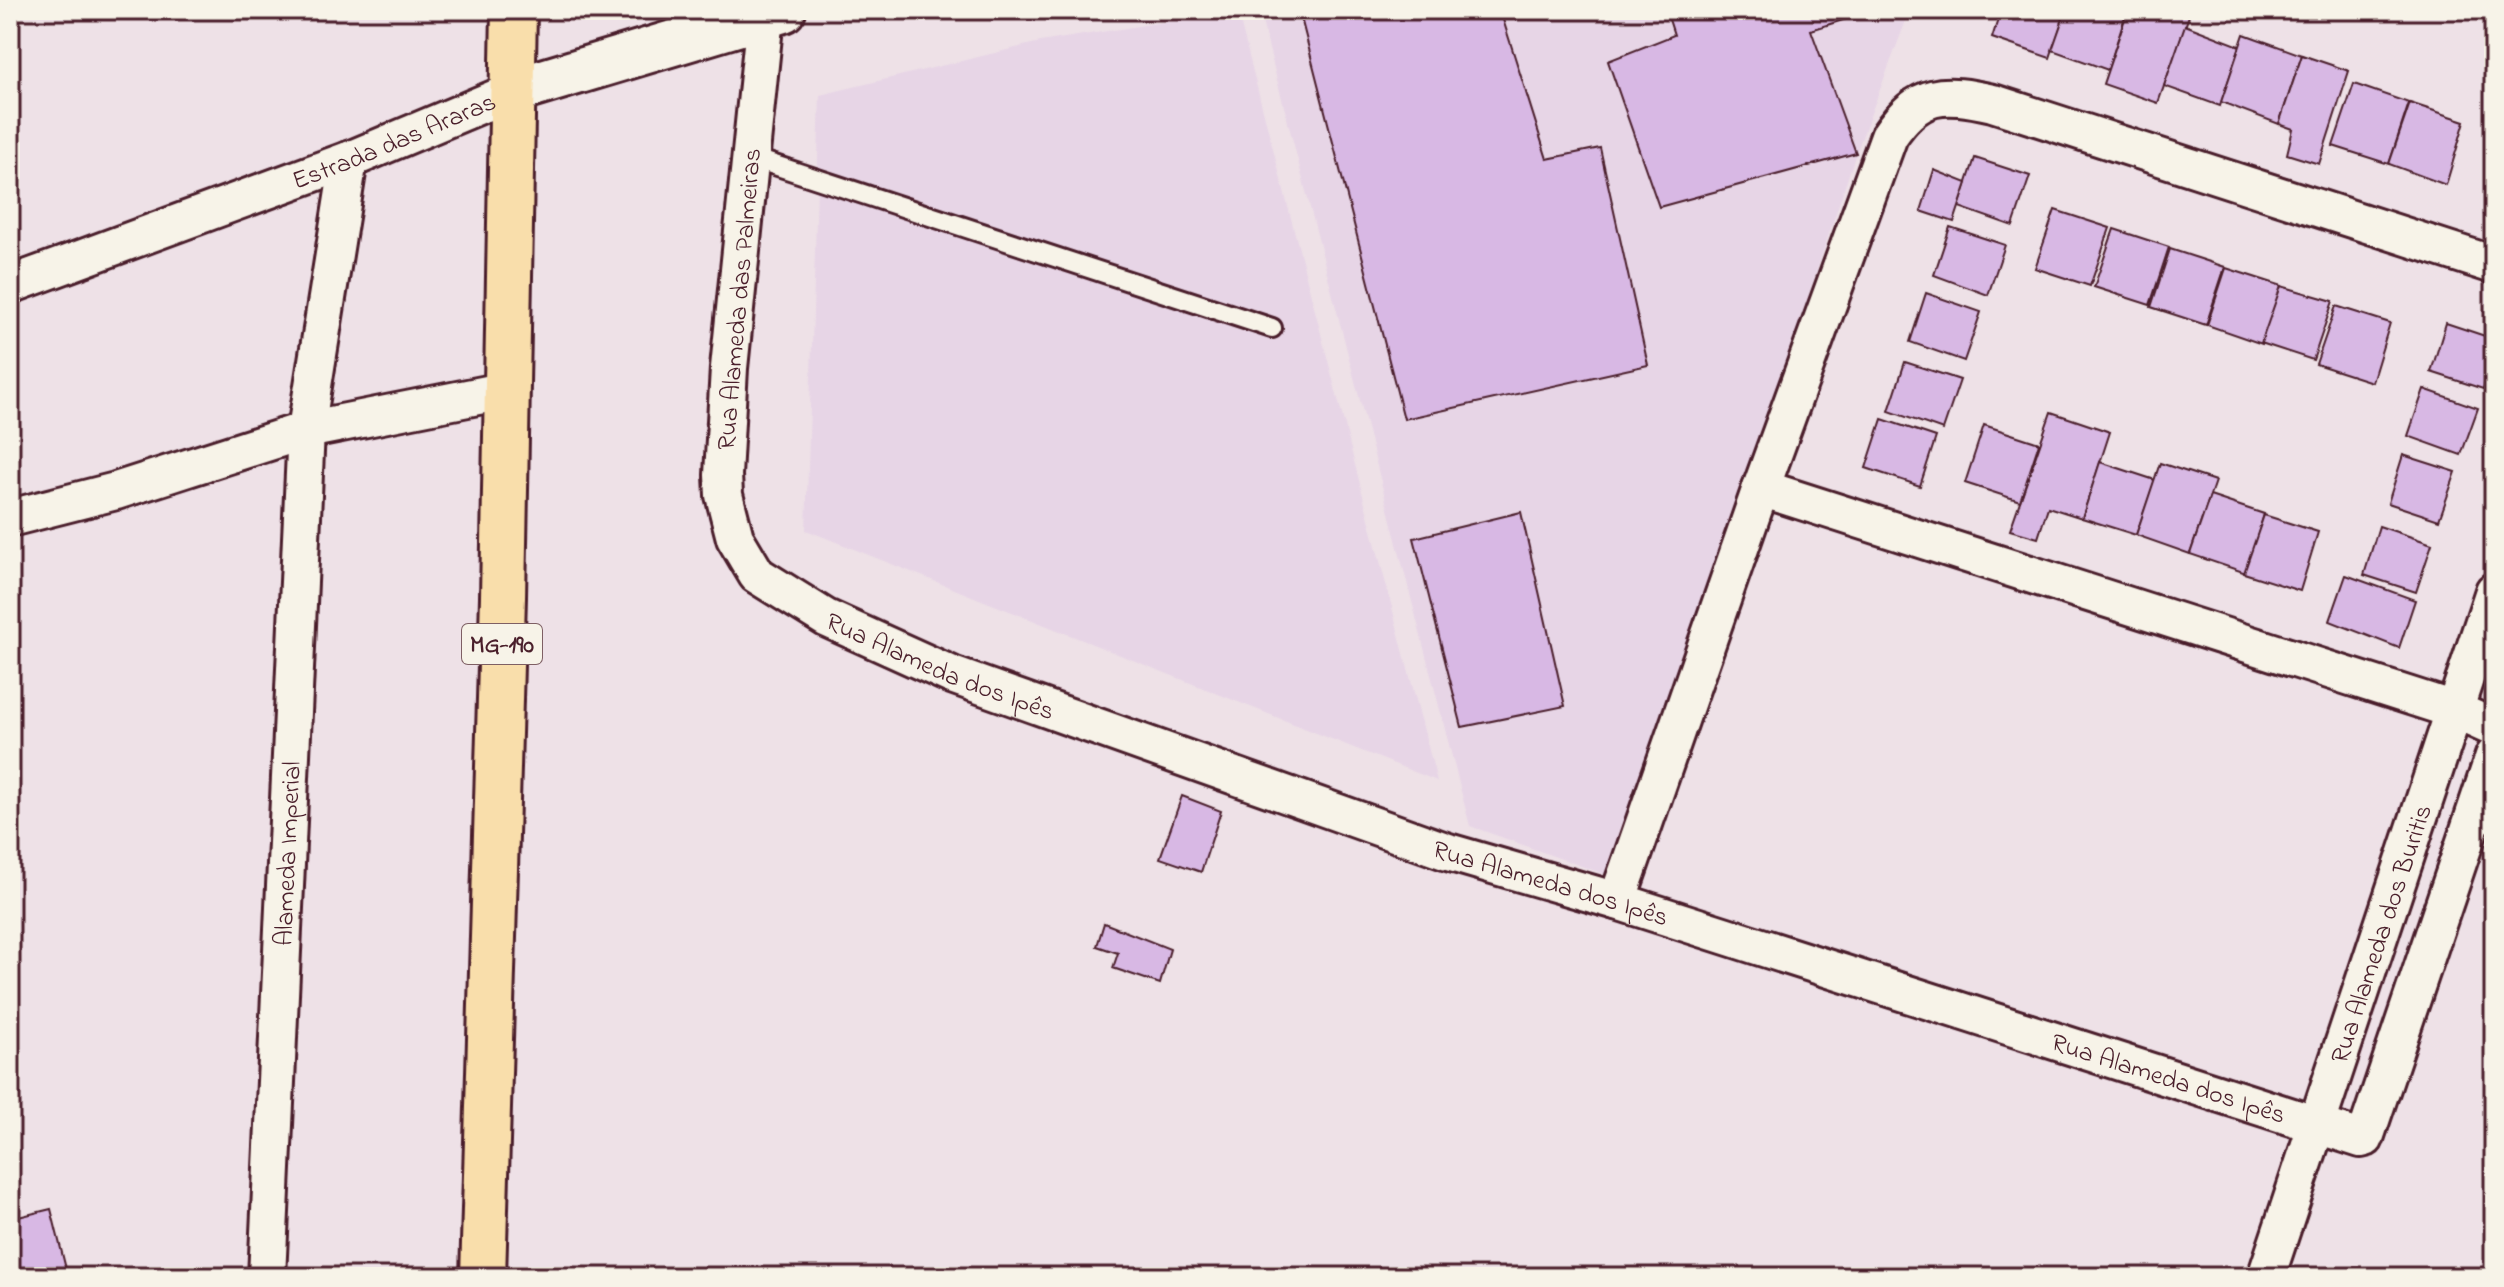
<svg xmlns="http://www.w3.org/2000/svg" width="2504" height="1287" viewBox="0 0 2504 1287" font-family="'Indie Flower',sans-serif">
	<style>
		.built { fill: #e7d5e6 }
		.building { fill: #d8b8e4; stroke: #4a1f2b; stroke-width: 2 }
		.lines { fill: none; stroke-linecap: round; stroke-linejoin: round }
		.service-casing { stroke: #4a1f2b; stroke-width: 24 }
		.minor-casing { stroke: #4a1f2b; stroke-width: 42 }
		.tertiary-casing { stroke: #4a1f2b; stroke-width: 50 }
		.primary-casing { stroke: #4a1f2b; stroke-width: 50 }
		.service { stroke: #f7f3e8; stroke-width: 18 }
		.minor { stroke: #f7f3e8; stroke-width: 36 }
		.tertiary { stroke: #f7f3e8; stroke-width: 44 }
		.primary { stroke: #f9deab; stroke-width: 44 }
		.labels { text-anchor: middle; stroke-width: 6; stroke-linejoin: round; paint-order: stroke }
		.shield { fill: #f7f3e8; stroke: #7e5f64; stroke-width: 2 }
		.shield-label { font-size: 24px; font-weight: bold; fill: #4a1f2b }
		.street-label { font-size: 26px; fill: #4a1f2b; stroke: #f7f3e8 }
	</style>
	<rect width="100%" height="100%" fill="#eee1e7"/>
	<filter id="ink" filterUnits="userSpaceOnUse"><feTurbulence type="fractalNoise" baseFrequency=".0125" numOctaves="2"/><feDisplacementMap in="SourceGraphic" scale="16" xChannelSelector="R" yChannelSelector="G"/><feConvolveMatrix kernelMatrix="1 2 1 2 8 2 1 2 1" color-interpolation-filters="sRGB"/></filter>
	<g filter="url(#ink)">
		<g class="built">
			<polygon points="1237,10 1437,781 806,530 820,95 1040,42"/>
			<polygon points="1259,10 1910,10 1856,153 1615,878 1470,826"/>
		</g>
		<g class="building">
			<polygon points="1299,10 1500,10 1547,159 1600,148 1648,365 1404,419"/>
			<polygon points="1666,10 1875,10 1811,30 1856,153 1659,207 1608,61 1674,35"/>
			<polygon points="2001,10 2066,10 2050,58 1992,38"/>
			<polygon points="2066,10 2127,10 2108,70 2052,50"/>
			<polygon points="2128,10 2191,10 2158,103 2103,84"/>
			<polygon points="2185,25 2240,46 2220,106 2164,86"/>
			<polygon points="2244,34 2302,55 2279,124 2221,102"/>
			<polygon points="2302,55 2349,71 2319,164 2287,154 2293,129 2279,124"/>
			<polygon points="2354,84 2409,103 2389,164 2333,146"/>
			<polygon points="2410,103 2465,121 2446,185 2389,164"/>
			<polygon points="1975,158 2030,176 2013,226 1959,207"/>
			<polygon points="1934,170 1967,183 1954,222 1921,211"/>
			<polygon points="2494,180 2494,217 2484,214"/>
			<polygon points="2055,210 2110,228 2090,286 2035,268"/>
			<polygon points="1950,227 2005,245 1988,295 1934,275"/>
			<polygon points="2114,229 2169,247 2150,305 2094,287"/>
			<polygon points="2170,249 2225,267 2206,325 2151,307"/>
			<polygon points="2226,268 2282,286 2262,344 2207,325"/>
			<polygon points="2281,286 2333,301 2313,360 2261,343"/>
			<polygon points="1926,293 1981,312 1964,361 1910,342"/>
			<polygon points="2336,306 2390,323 2372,382 2316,364"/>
			<polygon points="2446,323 2494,339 2494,354 2483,389 2431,372"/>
			<polygon points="1905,362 1960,380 1943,430 1889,411"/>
			<polygon points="2424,389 2478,408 2461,455 2408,436"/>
			<polygon points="2051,412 2110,432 2082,518 2048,507 2038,538 2010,530"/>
			<polygon points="1882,419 1936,437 1920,486 1866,468"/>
			<polygon points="1984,425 2039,443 2020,501 1965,483"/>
			<polygon points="2403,455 2456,472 2439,520 2388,503"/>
			<polygon points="2100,462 2155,480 2136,535 2082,518"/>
			<polygon points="2160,463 2215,481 2190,554 2136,535"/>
			<polygon points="2210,496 2264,514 2246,573 2190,554"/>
			<polygon points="1521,512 1565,706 1462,727 1414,538"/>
			<polygon points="2264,515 2318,532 2300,591 2244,573"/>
			<polygon points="2379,526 2432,544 2416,592 2364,575"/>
			<polygon points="2346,575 2415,600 2399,648 2330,621"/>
			<polygon points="1182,796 1221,811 1201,872 1160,858"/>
			<polygon points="1104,923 1170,949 1160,984 1113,968 1118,953 1097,946"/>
			<polygon points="51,1209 68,1277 10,1277 10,1219"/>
		</g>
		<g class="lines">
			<defs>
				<polyline id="service" points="750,157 1272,328"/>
				<g id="minor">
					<path id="s1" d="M765,16L729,368L723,475L724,495L735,538L757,575L826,618L952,675L1448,852L1617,901L2361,1139L2365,1138L2494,756"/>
					<path id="s2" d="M10,285L349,160L513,91"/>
					<polyline points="1761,488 2454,710 2494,728"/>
					<polyline points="10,518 116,491 306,430 508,390"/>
					<path d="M1617,901L1761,488L1889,136C1919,91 1943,92 1993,103L2494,265"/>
					<path id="s3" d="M267,1277L306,430L349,160"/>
					<path id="s4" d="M2266,1277L2494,591"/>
				</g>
				<polyline id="tertiary" points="513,91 783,10"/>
				<polyline id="primary" points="483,1277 503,597 514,10"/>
			</defs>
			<use href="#service" class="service-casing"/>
			<use href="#minor" class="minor-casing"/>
			<use href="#tertiary" class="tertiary-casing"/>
			<use href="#primary" class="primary-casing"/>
			<use href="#service" class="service"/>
			<use href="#minor" class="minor"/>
			<use href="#tertiary" class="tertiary"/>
			<use href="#primary" class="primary"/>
		</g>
	</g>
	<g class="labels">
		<rect class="shield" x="462" y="624" width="80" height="40" rx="6"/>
		<g class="shield-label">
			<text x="502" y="652">MG-190</text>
		</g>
		<g class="street-label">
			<text dy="9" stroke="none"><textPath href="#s2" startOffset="410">Estrada das Araras</textPath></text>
			<text transform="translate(738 299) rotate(-85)" y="9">Rua Alameda das Palmeiras</text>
			<text dy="9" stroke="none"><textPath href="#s1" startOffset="774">Rua Alameda dos Ipês</textPath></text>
			<text dy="9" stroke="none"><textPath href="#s3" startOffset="424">Alameda Imperial</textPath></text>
			<text dy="9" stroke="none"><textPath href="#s1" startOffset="1422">Rua Alameda dos Ipês</textPath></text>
			<text dy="9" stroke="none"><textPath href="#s4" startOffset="362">Rua Alameda dos Buritis</textPath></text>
			<text dy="9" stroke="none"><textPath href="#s1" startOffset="2070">Rua Alameda dos Ipês</textPath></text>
		</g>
	</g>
	<rect width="2504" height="1287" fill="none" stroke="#f7f3e8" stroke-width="40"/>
	<rect x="20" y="20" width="2464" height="1247" fill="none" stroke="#4a1f2b" stroke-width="3" filter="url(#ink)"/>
</svg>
